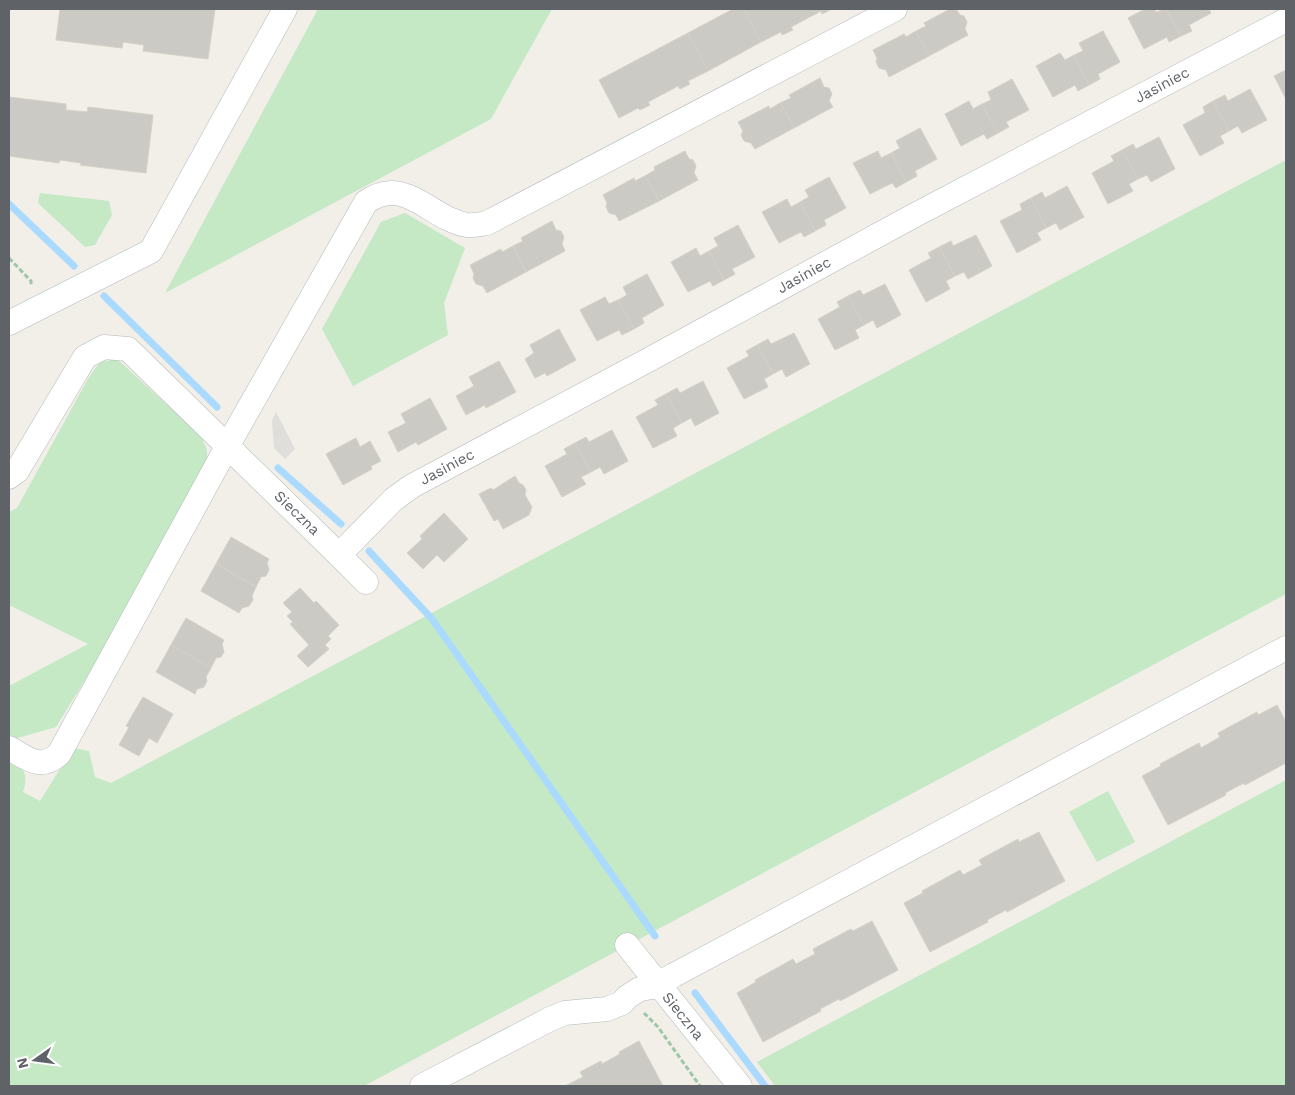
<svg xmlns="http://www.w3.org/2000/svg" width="1295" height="1095" viewBox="0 0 1295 1095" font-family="'Work Sans',sans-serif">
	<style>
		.industrial { fill: #e0deda }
		.green { fill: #c5e8c5 }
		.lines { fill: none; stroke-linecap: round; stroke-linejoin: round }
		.stream { stroke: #aadaff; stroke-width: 7 }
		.building { fill: #cccac5; stroke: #d6d1c6 }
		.minor-casing { stroke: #b5b8bc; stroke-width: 25 }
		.path { stroke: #9cc7a9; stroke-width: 3; stroke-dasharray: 5 2.5; stroke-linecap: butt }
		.minor { stroke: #fff; stroke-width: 24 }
		.labels { text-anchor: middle; stroke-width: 4; stroke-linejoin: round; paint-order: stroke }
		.street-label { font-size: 15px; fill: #5f6368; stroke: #fff }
	</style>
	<rect width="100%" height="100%" fill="#f1efe8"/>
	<polygon class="industrial" points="276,412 295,449 285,459 274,448 272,421"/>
	<g class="green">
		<polygon points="318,9 552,9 491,119 165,293"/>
		<path d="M1286,160V594L364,1086H9V758C24,768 29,774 23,792L40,801L73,748L89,751L95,777L111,783Z"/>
		<polygon points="40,193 109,201 112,215 95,245 85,247 38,203"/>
		<polygon points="405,213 465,248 444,303 448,335 353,386 322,329 381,222"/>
		<polygon points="117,359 201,436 207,450 207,463 104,649 56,727 14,739 9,735 9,686 88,644 9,605 9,512 17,508 89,377 100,362"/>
		<polygon points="1286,780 1286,1086 775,1086 757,1062"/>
		<polygon points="1108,791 1135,842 1097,862 1069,812"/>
	</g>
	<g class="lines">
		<g class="stream">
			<polyline points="9,204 74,266"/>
			<polyline points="104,296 217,407"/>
			<polyline points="278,468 341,524"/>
			<polyline points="369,551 432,619 655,936"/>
			<polyline points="695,993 765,1086"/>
		</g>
	</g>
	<g class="building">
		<polygon points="60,9 215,9 208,59 143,51 144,45 123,42 122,48 56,40"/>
		<polygon points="733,9 744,9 761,42 708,71 688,33"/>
		<polygon points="744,9 832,9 822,14 821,11 791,27 793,30 782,35 781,32 761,42"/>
		<polygon points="950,9 956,9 960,15 964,16 967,22 965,29 968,35 929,56 916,31 926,26 924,23"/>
		<polygon points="1145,9 1154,9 1156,12 1166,9 1181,36 1169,42 1167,37 1144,49 1128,18"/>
		<polygon points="1166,9 1209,9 1211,13 1189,25 1192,31 1181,36"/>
		<polygon points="916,31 929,56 889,77 886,70 879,68 876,62 877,58 873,50 904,34 906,37"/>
		<polygon points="1103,31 1120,62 1098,74 1100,79 1089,85 1074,55 1083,51 1079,43"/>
		<polygon points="688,33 708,71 688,81 690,84 680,89 678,86 648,102 650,105 640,110 638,108 619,118 599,80"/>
		<polygon points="1060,53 1065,60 1074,55 1089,85 1078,91 1075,85 1053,97 1036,66"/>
		<polygon points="1286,70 1286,99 1274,76"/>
		<polygon points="820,78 824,87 829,88 832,94 829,101 833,107 794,128 780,103 791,98 789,95"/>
		<polygon points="1012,79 1029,110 1006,122 1009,127 998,133 982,104 991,100 988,92"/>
		<polygon points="1250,89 1267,120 1242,133 1238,126 1229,131 1213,101 1225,95 1228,101"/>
		<polygon points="9,97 66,104 66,110 87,112 88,107 153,115 146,173 80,165 81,163 60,160 59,163 9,156"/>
		<polygon points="969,101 973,109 982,104 998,133 987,139 984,134 961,146 945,114"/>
		<polygon points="1213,101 1229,131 1220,136 1224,143 1200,156 1183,125 1205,113 1203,107"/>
		<polygon points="780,103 794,128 755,149 751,143 744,141 741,135 743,131 738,122 769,106 770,109"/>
		<polygon points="920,128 937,159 915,171 917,176 906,182 891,153 900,148 896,141"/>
		<polygon points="1159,137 1175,169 1151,182 1147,175 1138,179 1122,150 1133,144 1136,149"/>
		<polygon points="1122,150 1138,179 1129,184 1133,191 1108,204 1092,173 1114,161 1111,156"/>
		<polygon points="685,151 689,159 693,160 696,166 694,173 698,180 659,201 645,176 655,170 654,167"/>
		<polygon points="878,151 881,158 891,153 906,182 896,188 892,183 870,194 853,163"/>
		<polygon points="645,176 659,201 619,221 616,215 609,213 606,207 607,203 603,195 634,178 635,181"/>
		<polygon points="829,177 846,208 824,220 826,225 815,231 800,202 809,197 805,190"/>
		<polygon points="1067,186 1084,217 1060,230 1056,223 1046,228 1031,198 1042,192 1045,198"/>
		<polygon points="1031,198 1046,228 1037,233 1041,240 1017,253 1000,221 1022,210 1020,204"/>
		<polygon points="787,199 791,207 800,202 815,231 804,237 801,232 779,243 762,212"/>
		<polygon points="552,221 556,230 561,231 564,237 562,244 565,251 526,272 513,246 523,241 521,238"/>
		<polygon points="738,225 755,257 732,269 735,274 724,280 709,251 718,246 714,238"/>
		<polygon points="976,235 992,266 968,279 964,272 955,276 939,247 951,241 953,246"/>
		<polygon points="513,246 526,272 487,293 483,286 476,284 473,278 474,274 470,265 501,249 502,252"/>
		<polygon points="939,247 955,276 946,281 950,289 926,302 909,270 931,258 928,253"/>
		<polygon points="696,248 700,256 709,251 724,280 713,286 710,281 688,292 671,262"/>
		<polygon points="647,274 664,305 642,318 644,323 634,329 618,300 627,295 623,287"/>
		<polygon points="885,284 901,315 877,328 873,320 864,325 848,296 860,290 863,295"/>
		<polygon points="848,296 864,325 855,330 859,338 835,350 818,319 840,307 837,302"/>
		<polygon points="605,297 609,304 618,300 634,329 622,335 619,330 597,341 580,310"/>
		<polygon points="559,329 576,360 547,376 545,373 535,378 525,359 534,353 530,345"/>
		<polygon points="794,333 810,364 786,377 782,369 773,374 757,345 768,339 771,344"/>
		<polygon points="757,345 773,374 764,379 768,387 744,399 727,368 749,356 746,351"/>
		<polygon points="499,361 516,392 486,408 485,405 466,415 456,396 474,386 469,377"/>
		<polygon points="703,381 719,413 695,426 691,418 682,423 666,394 677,388 680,393"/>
		<polygon points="666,394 682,423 673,428 677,436 653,448 636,417 658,405 655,400"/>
		<polygon points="430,398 447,429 418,445 416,442 398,452 388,432 406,423 401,414"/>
		<polygon points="612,430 628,461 604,474 600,467 591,472 575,443 586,437 589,442"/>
		<polygon points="356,438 360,447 370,441 381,461 371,466 372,469 343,485 326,454"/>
		<polygon points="575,443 591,472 581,477 586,484 562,497 545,466 567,454 564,449"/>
		<polygon points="515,476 519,483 523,485 526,490 525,495 532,507 529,515 503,529 498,519 494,521 479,494 491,488 493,490"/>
		<polygon points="444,513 468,539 444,562 437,555 423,569 407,553 422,539 420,536"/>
		<polygon points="231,537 269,559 267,563 269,570 266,576 261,577 256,587 216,564"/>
		<polygon points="216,564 256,587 252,596 253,600 249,606 242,608 239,613 201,591"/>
		<polygon points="300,588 314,603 316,601 339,625 328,636 331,639 325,645 329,649 308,667 297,656 309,645 290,624 293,622 287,616 292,612 283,603"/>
		<polygon points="186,618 224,640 222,644 224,652 221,657 216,658 211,668 171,645"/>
		<polygon points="171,645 211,668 206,677 207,681 204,687 197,689 195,694 156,672"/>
		<polygon points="143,697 173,714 157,743 149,738 139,756 119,745 129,727 126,726"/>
		<polygon points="1277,705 1286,722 1286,763 1245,785 1244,783 1225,793 1226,795 1168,825 1142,776 1161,766 1160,764 1199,743 1201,748 1220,737 1218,733 1257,712 1258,715"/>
		<polygon points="1039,832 1065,881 1007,912 1006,910 987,920 988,922 930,952 904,903 923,893 922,891 960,870 963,875 982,865 979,860 1018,839 1019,842"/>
		<polygon points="872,921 898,970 840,1001 839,999 820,1009 821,1011 763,1042 737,993 756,982 755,980 793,959 796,964 815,954 813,949 851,929 853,931"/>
		<polygon points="639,1041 663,1086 565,1086 583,1077 580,1072 601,1061 602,1064 620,1054 619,1052"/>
	</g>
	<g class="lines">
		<defs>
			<g id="minor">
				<polyline points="9,323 151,251 285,9"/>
				<polyline points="9,477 17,471 85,357 104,347 128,349 339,555 366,582"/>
				<polyline points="339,555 394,499 412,486 639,365 915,215 1286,20"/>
				<path d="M9,748C27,758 40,771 59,754L228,445L366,202C405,174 430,219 467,225C474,226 480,224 487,223L895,9"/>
				<polyline points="627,945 740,1086"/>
				<polyline points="422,1086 550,1019 565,1013 607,1009 622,1003 627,997 640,989 653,987 674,975 1286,648"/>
			</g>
		</defs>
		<use href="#minor" class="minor-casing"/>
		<g class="path">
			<polyline points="9,258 31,281 31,286"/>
			<polyline points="644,1013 658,1027 700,1086"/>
		</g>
		<use href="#minor" class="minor"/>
	</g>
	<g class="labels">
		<g class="street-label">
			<text transform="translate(1162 85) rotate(-28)" y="5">Jasiniec</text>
			<text transform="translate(804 275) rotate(-29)" y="5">Jasiniec</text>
			<text transform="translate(447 467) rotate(-28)" y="5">Jasiniec</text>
			<text transform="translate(297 513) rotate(44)" y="5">Sieczna</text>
			<text transform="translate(683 1016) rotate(51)" y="5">Sieczna</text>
		</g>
	</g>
	<rect width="1295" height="1095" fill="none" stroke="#5f6368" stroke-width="20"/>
	<g transform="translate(35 1060) rotate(256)" stroke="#ffffff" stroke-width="4" paint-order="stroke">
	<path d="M0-4L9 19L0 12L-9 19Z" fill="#5f6368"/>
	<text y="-8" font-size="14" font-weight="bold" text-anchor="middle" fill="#5f6368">N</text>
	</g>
</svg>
